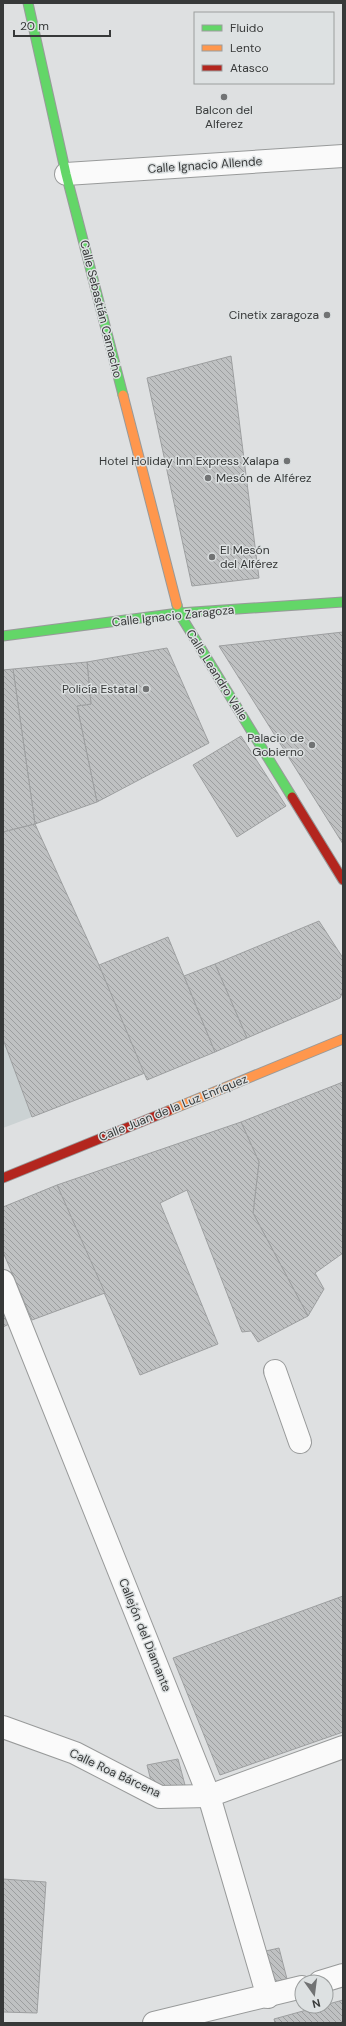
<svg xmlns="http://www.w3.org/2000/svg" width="346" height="2026" viewBox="0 0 346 2026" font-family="'DM Sans',sans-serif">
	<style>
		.built { fill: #cbd2d3 }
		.building { fill: url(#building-back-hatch); stroke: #9d9fa0 }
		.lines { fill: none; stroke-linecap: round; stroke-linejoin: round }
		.street-casing { stroke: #989a9a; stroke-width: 24 }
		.fast-casing { stroke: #989a9a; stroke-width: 11 }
		.slow-casing { stroke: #989a9a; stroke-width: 11 }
		.jam-casing { stroke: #989a9a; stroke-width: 11 }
		.street { stroke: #fafafa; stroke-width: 22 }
		.fast { stroke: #63d668; stroke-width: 9 }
		.slow { stroke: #ff974d; stroke-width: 9 }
		.jam { stroke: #b3261e; stroke-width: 9 }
		.poi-dot { fill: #717374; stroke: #dde1e2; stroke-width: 1.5 }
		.labels { text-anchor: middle; stroke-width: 3; stroke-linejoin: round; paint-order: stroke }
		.poi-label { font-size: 12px; fill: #373939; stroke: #dde1e2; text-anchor: end }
		.street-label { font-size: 12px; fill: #373939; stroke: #dde1e2 }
	</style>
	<defs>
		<pattern id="building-back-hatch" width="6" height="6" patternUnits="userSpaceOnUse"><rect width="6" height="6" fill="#bfc1c2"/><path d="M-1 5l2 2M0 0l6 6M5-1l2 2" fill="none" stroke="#9c9e9f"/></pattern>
	</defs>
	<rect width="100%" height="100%" fill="#dee0e1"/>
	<polygon class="built" points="3,1039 32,1117 3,1128"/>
	<g class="building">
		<polygon points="231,356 259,578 192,586 147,378"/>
		<polygon points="343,632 343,844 219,646"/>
		<polygon points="167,648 209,743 97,802 77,706 91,704 87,662"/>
		<polygon points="87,662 91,704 77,706 97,802 35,824 13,669"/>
		<polygon points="13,669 35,824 3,832 3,670"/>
		<polygon points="241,736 286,806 237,837 193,765"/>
		<polygon points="35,824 99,965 145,1073 32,1117 3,1039 3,832"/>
		<polygon points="319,921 343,958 343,991 340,998 247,1038 215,964"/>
		<polygon points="168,937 215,1052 147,1080 99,965"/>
		<polygon points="215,964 247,1038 215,1052 184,976"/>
		<polygon points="343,1082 343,1253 315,1273 324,1289 308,1316 253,1213 259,1162 241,1122"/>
		<polygon points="241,1122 259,1162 253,1213 308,1316 258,1342 251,1331 242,1332 187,1190 160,1203 218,1344 140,1375 57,1185"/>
		<polygon points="57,1185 105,1293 32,1320 3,1252 3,1207"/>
		<polygon points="3,1310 9,1324 3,1327"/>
		<polygon points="343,1596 343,1732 220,1775 173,1658"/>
		<polygon points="178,1759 185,1785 154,1793 147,1765"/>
		<polygon points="3,1879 46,1882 37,2013 3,2012"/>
		<polygon points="279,1948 287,1979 265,1984 257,1953"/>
		<polygon points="343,2000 343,2023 275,2023 274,2019"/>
	</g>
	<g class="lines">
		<defs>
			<g id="street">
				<polyline points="66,174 343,156"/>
				<polyline points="3,1281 209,1796 268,1997"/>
				<polyline points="275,1371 300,1442"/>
				<polyline points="3,1727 75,1753 160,1797 209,1796 343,1747"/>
				<polyline points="320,1982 343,1975"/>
				<polyline points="154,2023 302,1987"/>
			</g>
			<g id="fast">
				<polyline points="28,3 66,174 123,395"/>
				<polyline points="177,605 179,613 292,797"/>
				<polyline points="3,636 179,613 343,602"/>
			</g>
			<g id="slow">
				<polyline points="123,395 177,605"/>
				<polyline points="168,1111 343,1039"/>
			</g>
			<g id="jam">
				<polyline points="292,797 343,880"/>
				<polyline points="3,1178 168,1111"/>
			</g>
		</defs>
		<use href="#street" class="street-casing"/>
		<use href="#fast" class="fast-casing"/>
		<use href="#slow" class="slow-casing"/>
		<use href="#jam" class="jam-casing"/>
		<use href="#street" class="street"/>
		<use href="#fast" class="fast"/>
		<use href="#slow" class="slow"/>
		<use href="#jam" class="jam"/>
	</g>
	<g class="poi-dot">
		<circle cx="224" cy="97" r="4"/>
		<circle cx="327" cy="315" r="4"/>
		<circle cx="287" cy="461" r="4"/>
		<circle cx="208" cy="478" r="4"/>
		<circle cx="212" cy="557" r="4"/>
		<circle cx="146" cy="689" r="4"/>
		<circle cx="312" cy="745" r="4"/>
	</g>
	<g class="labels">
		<g class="poi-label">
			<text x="224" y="114" text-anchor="middle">Balcon del<tspan x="224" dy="14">Alferez</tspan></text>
			<text x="319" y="319">Cinetix zaragoza</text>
			<text x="279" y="465">Hotel Holiday Inn Express Xalapa</text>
			<text x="216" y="482" text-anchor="start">Mesón de Alférez</text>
			<text x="220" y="554" text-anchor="start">El Mesón<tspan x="220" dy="14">del Alférez</tspan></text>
			<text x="138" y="693">Policía Estatal</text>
			<text x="304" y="742">Palacio de<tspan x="304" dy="14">Gobierno</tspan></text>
		</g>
		<g class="street-label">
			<text transform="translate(205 165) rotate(-4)" y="4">Calle Ignacio Allende</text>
			<text transform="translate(101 309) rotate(76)" y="4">Calle Sebastián Camacho</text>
			<text transform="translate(173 616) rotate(-6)" y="4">Calle Ignacio Zaragoza</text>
			<text transform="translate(217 675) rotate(58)" y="4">Calle Leandro Valle</text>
			<text transform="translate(173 1108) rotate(-22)" y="4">Calle Juan de la Luz Enríquez</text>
			<text transform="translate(145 1635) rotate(68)" y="4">Callejón del Diamante</text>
			<text transform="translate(115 1773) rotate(25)" y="4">Calle Roa Bárcena</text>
		</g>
	</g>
	<rect width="346" height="2026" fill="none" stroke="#373939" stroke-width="8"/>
	<rect x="194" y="12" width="140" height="72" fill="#dde1e2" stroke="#9b9e9e"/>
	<rect x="202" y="25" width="20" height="6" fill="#63d668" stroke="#9b9e9e"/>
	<text x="230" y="32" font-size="12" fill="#373939">Fluido</text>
	<rect x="202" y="45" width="20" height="6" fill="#ff974d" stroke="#9b9e9e"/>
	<text x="230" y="52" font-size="12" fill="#373939">Lento</text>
	<rect x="202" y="65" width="20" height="6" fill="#b3261e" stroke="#9b9e9e"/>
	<text x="230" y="72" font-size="12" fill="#373939">Atasco</text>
	<g transform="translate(314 1994) rotate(166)"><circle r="19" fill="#dde1e2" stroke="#9b9e9e"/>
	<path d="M0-3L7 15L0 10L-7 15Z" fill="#717374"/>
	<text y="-6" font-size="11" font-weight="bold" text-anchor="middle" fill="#373939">N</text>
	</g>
	<path d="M14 30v6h96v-6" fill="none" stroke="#373939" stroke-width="2"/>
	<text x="20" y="30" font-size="12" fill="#373939" stroke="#dde1e2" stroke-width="3" paint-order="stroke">20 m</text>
</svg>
